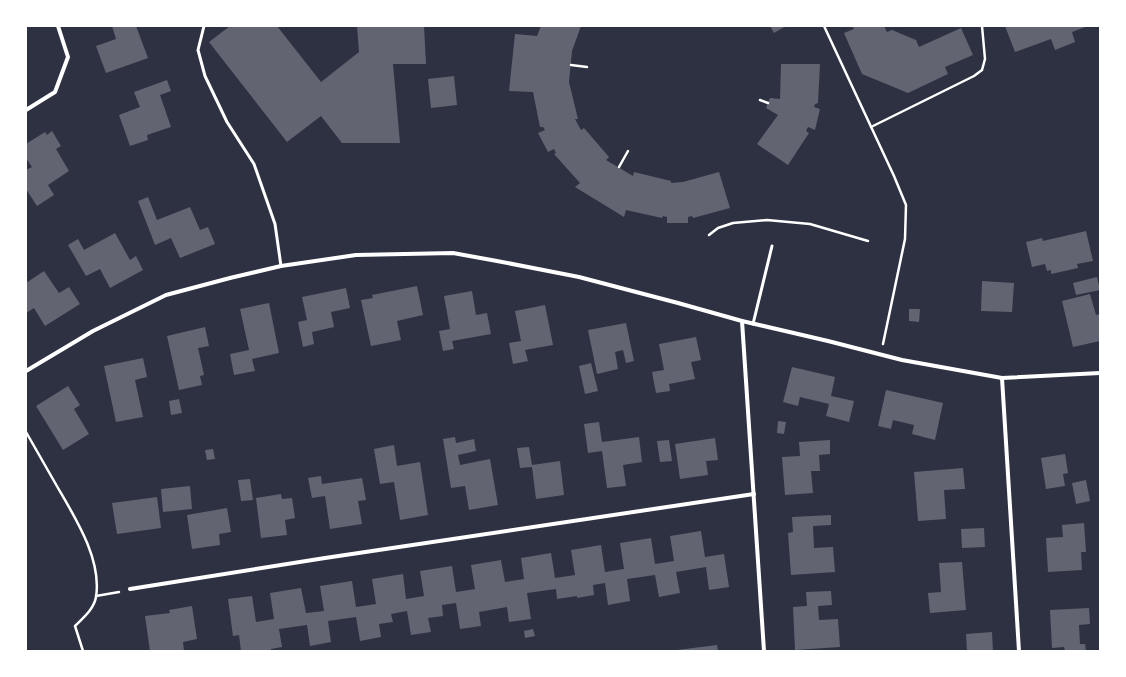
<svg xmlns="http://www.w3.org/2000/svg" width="1126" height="677" viewBox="0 0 1126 677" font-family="'Roboto Condensed',sans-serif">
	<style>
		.building { fill: #626471 }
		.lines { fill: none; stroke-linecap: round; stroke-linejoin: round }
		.path { stroke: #fff; stroke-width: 2.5 }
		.service { stroke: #fff; stroke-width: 3 }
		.minor { stroke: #fff; stroke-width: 4 }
	</style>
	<rect width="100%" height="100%" fill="#2d3142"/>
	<g class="building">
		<polygon points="112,26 136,26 148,58 106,73 96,46 116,39"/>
		<polygon points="230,26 277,26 321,82 359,52 357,26 424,26 426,64 393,64 400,143 342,143 321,116 287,142 209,42"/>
		<polygon points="541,26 581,26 572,51 569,82 578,119 575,119 581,130 584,128 609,157 606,160 633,176 634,172 671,181 671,183 683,182 719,172 730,208 693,218 692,216 688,217 688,223 667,223 667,217 663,216 662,218 626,210 624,217 575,187 580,183 554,154 556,153 554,149 548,152 538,133 545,130 543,127 540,127 533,92 509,91 515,34 537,36"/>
		<polygon points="770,26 786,26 774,33"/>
		<polygon points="852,26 884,26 887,32 892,30 916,40 919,47 961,28 973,55 945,67 948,74 908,93 862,74 844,33 854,29"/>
		<polygon points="1005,26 1088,26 1072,32 1075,42 1055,50 1051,39 1015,52"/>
		<polygon points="781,64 820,64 818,103 815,104 814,107 820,109 815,130 808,127 806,131 809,133 788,165 757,144 778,115 766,108 770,98 780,99"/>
		<polygon points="454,76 457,105 431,108 428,79"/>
		<polygon points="167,80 171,91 160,95 171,127 147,135 148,140 130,146 119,115 140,107 134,92"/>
		<polygon points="52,131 61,146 56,149 69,171 48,185 54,195 37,206 26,189 26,170 32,167 26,158 26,144 45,132 47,135"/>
		<polygon points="148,197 157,220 190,207 200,230 208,227 215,244 180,258 171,238 155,245 138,201"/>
		<polygon points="1086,231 1093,261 1077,264 1078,268 1051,274 1051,270 1047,271 1045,264 1032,267 1026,242 1042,238 1043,241"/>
		<polygon points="115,233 130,260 136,256 143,270 110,288 100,269 86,276 68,245 78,239 84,250"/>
		<polygon points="44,271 59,293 69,287 80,304 45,326 34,308 26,313 26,283"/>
		<polygon points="1097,277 1100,290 1076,295 1073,283"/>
		<polygon points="982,281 1014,283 1012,312 981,311"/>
		<polygon points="417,286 423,315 397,321 401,340 371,346 361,300 373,298 372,295"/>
		<polygon points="346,288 350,308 331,312 334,327 312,332 314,344 303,347 298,322 307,320 302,297"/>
		<polygon points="472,291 476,315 487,313 491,334 452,341 454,349 443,351 439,331 450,329 444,296"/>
		<polygon points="1090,294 1096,315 1100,314 1100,341 1073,347 1062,301"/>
		<polygon points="269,303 279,353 252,359 255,371 234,375 230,354 249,350 240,309"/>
		<polygon points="545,305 553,345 525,350 528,361 513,364 509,343 521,341 515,311"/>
		<polygon points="909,309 920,309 919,322 909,321"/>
		<polygon points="626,323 634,361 626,363 623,350 615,352 618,369 597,374 588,330"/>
		<polygon points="205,327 209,346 198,348 204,375 200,376 202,385 179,390 167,336"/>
		<polygon points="696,337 701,360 691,362 695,379 669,384 670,391 656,393 652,372 664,370 659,344"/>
		<polygon points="143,358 147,377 135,380 143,417 116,422 104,366"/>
		<polygon points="591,363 598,391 585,394 579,366"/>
		<polygon points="792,367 835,377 831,396 854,401 849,422 826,416 829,404 800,397 798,406 783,402"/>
		<polygon points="68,386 80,405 74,409 89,434 63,450 36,406"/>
		<polygon points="886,390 943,403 935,440 912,434 914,425 893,420 891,429 878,426"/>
		<polygon points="179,399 182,413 171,415 169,401"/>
		<polygon points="778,421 786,422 784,434 777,433"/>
		<polygon points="599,422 602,442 639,437 642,462 623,465 626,486 607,488 602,451 588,453 584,424"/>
		<polygon points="455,437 456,443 474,439 476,451 458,455 460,465 490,459 498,505 469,510 465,486 451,488 443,439"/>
		<polygon points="715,438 718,460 706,461 708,475 680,479 675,444"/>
		<polygon points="669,440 672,461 660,462 657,441"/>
		<polygon points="830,440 830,454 819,455 820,471 811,471 813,493 785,495 782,457 800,456 799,442"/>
		<polygon points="394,445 397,466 420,462 428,515 400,520 394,482 380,484 374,449"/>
		<polygon points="529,447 532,465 560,461 564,495 536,499 532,467 520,468 517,448"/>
		<polygon points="213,449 215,459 207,460 205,450"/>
		<polygon points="1065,454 1068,473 1063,474 1065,486 1046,489 1041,458"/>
		<polygon points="963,468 965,489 944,490 946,519 918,521 914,472"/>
		<polygon points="321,476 322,484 362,478 366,500 358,501 362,524 330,529 325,496 312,498 308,478"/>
		<polygon points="250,479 253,500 241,501 238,480"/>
		<polygon points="1086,480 1090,501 1076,504 1072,483"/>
		<polygon points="190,486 192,509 163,512 161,489"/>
		<polygon points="281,494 282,499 292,498 295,518 285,520 287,535 261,538 256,498"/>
		<polygon points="157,497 161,528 117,534 112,503"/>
		<polygon points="227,508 231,532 219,534 220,545 192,549 187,515"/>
		<polygon points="831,515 831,525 813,526 814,548 833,547 835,572 791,575 788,533 793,532 792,517"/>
		<polygon points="1084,523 1086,552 1081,552 1082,570 1048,572 1046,538 1063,537 1062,525"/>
		<polygon points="984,528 985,547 962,548 961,529"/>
		<polygon points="701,531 705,557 724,554 729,587 709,590 706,567 676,572 680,593 659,597 655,575 627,579 630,601 608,605 605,583 593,585 594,595 577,598 577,596 557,599 556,589 527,593 531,619 509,622 507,607 479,612 481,626 460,629 456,603 442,605 443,616 428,618 431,632 411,635 407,611 391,614 393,622 379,624 381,637 360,641 356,617 328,621 331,642 310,646 307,625 279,629 282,647 271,649 271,651 241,651 239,635 233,636 228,599 252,596 256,622 274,619 270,593 301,588 306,613 324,611 320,586 352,581 356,607 376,604 372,579 403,574 406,599 424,596 420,571 452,566 456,592 475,589 471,565 501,560 505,582 524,579 521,558 551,553 555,578 575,575 571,550 601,545 605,572 624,569 620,543 651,538 655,564 674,561 670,536"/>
		<polygon points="962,562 966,610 930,613 928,593 941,592 939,563"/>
		<polygon points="831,591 832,605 818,606 819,620 838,619 840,647 795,650 793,607 807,606 806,592"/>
		<polygon points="192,606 197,639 183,642 184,651 150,651 145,616 170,613 169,610"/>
		<polygon points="1089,608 1090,624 1079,625 1080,644 1085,644 1086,651 1065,651 1064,647 1052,648 1050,610"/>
		<polygon points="533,629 535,636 525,638 524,631"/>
		<polygon points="992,632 993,651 967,651 966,634"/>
		<polygon points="717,645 718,651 677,651 677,650"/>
	</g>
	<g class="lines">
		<g class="path">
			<polyline points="824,26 894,176 906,205 905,239 883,344"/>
			<polyline points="571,65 587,67"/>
			<polyline points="760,100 768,103"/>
			<polyline points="871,127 974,76 982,70 985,59 982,26"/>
			<polyline points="619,167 628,151"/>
			<polyline points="709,235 718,228 733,223 767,220 810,224 868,241"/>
			<path d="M26,432C37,451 47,469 58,488C76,519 102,560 96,597C94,609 83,618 75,626L83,651"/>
			<polyline points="96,596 119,592"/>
		</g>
		<g class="service">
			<polyline points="204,26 198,50 205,76 227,122 254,164 275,224 281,266"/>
			<polyline points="753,324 772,246"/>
		</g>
		<g class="minor">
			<polyline points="26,110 55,92 68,57 58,26"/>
			<polyline points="742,321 764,651"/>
			<polyline points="26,371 93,331 166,295 230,278 281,266 356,255 453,253 497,261 579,277 678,303 742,321 828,341 902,360 1002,378 1100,373"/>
			<polyline points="1002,378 1019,651"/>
			<polyline points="130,589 325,558 754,494"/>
		</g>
	</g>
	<rect width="1126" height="677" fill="none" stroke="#ffffff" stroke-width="54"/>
</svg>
